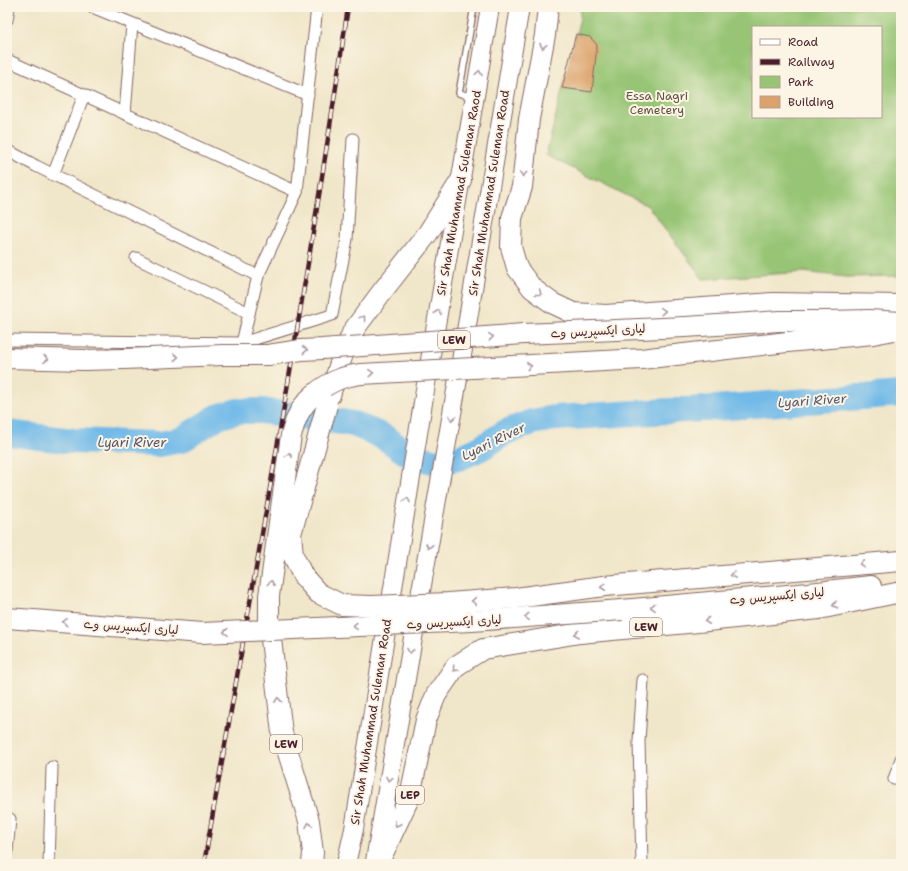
<svg xmlns="http://www.w3.org/2000/svg" width="908" height="871" viewBox="0 0 908 871" font-family="'Shantell Sans','Playpen Sans Arabic',sans-serif">
	<style>
		.green { fill: #97c574; stroke: #707250; fill-rule: evenodd }
		.lines { fill: none; stroke-linecap: round; stroke-linejoin: round }
		.river { stroke: #70b9e8; stroke-width: 26 }
		.building { fill: #dca26b }
		.service-casing { stroke: #846562; stroke-width: 8 }
		.minor-casing { stroke: #846562; stroke-width: 13 }
		.trunk-casing { stroke: #846562; stroke-width: 20 }
		.motorway-casing { stroke: #846562; stroke-width: 22 }
		.service { stroke: #fff; stroke-width: 5.5 }
		.minor { stroke: #fff; stroke-width: 11 }
		.trunk { stroke: #fff; stroke-width: 18 }
		.motorway { stroke: #fff; stroke-width: 20 }
		.rail-casing { stroke: #4a1f2b; stroke-width: 4.5 }
		.rail { stroke: #fcf5e5; stroke-width: 3; stroke-dasharray: 9; stroke-linecap: butt }
		.motorway-bridge-casing { stroke: #846562; stroke-width: 22; stroke-linecap: butt }
		.motorway-bridge { stroke: #fff; stroke-width: 20 }
		.oneway { stroke: #ae9aa0 }
		.labels { text-anchor: middle; stroke-width: 4; stroke-linejoin: round; paint-order: stroke }
		.shield { fill: #fcf5e5; stroke: #7f5f63; stroke-width: 1 }
		.shield-label { font-size: 11px; font-weight: bold; fill: #4a1f2b }
		.park-label { font-size: 12px; fill: #615141; stroke: #fcf5e5 }
		.street-label { font-size: 12px; fill: #4a1f2b; stroke: #fcf5e5 }
		.water-label { font-size: 13px; font-style: italic; fill: #57556d; stroke: #fcf5e5 }
	</style>
	<rect width="100%" height="100%" fill="#fcf5e5"/>
	<filter id="ink" filterUnits="userSpaceOnUse"><feTurbulence type="fractalNoise" baseFrequency=".025" numOctaves="2"/><feDisplacementMap in="SourceGraphic" scale="8" xChannelSelector="R" yChannelSelector="G"/><feConvolveMatrix kernelMatrix="1 2 1 2 8 2 1 2 1" color-interpolation-filters="sRGB"/></filter>
	<filter id="wash" filterUnits="userSpaceOnUse"><feTurbulence type="fractalNoise" baseFrequency=".012" numOctaves="4" result="noise"/><feDisplacementMap in="SourceGraphic" scale="16" xChannelSelector="R" yChannelSelector="G"/><feGaussianBlur stdDeviation="0.9" result="paint"/><feColorMatrix in="noise" values="0 0 0 0 0 0 0 0 0 0 0 0 0 0 0 0 0 1.4 0 .05"/><feComposite in="paint" operator="in"/></filter>
	<g filter="url(#wash)">
		<rect width="100%" height="100%" fill="#f0e6c9"/>
		<path class="green" d="M580,7H901V276L846,277L804,272L703,279L648,206L546,155L580,18ZM753,27H881V117H753Z"/>
		<g class="lines">
			<polyline class="river" points="7,433 73,441 160,444 181,440 217,417 238,411 262,411 315,418 354,424 384,437 410,455 436,462 459,458 481,448 506,432 532,422 555,418 702,409 901,394"/>
		</g>
		<g id="blocks">
			<polygon class="building" points="576,34 590,37 597,45 592,92 562,88"/>
		</g>
	</g>
	<g filter="url(#ink)">
		<use href="#blocks" fill-opacity="0" stroke="#846562" stroke-width="1"/>
		<g class="lines">
			<defs>
				<polyline id="service" points="472,97 459,93 474,7"/>
				<g id="minor">
					<polyline points="92,7 308,95"/>
					<polyline points="7,20 9,7"/>
					<polyline points="7,60 297,192"/>
					<polyline points="125,114 132,24"/>
					<polyline points="7,150 36,166 258,276"/>
					<polyline points="53,175 84,95"/>
					<polyline points="136,258 249,313"/>
					<polyline points="7,340 242,343 332,315 347,239 353,139"/>
					<polyline points="242,343 258,276 297,192 317,7"/>
					<polyline points="894,779 901,759"/>
					<polyline points="7,852 10,819"/>
					<polyline points="49,864 52,767"/>
					<polyline points="642,864 639,741 643,680"/>
				</g>
				<g id="trunk">
					<polyline points="375,861 422,585 458,379 520,7"/>
					<polyline points="346,864 354,829 427,378 490,7"/>
				</g>
				<g id="motorway">
					<polyline points="548,7 545,35 529,119 522,187 512,218 511,247 517,268 532,288 552,303 573,313 606,315 773,303 901,305"/>
					<polyline points="330,395 342,357 353,331 381,293 428,233 461,180"/>
					<polyline points="622,610 809,593 871,586"/>
					<polyline points="7,618 202,633"/>
					<polyline points="269,622 282,733 309,821 313,853 312,864"/>
					<polyline points="378,864 410,796 426,720 436,695 456,666 483,649 580,633 698,622 819,609 901,592"/>
				</g>
			</defs>
			<use href="#service" class="service-casing"/>
			<use href="#minor" class="minor-casing"/>
			<use href="#trunk" class="trunk-casing"/>
			<use href="#motorway" class="motorway-casing"/>
			<use href="#service" class="service"/>
			<use href="#minor" class="minor"/>
			<use href="#trunk" class="trunk"/>
			<use href="#motorway" class="motorway"/>
			<defs>
				<path id="rail" d="M204,864C254,579 306,293 348,7"/>
			</defs>
			<use href="#rail" class="rail-casing"/>
			<use href="#rail" class="rail"/>
			<defs>
				<g id="motorway-bridge">
					<polyline points="7,358 84,360 124,359 223,355 268,355 301,350 322,349 524,334 685,327 780,321 827,321 869,320 901,322"/>
					<polyline points="327,405 291,534 293,555 303,576 318,593 342,605 372,606 448,603 516,598 604,586 901,561"/>
					<path d="M269,622V596L291,435C293,430 294,424 296,420C303,400 323,385 342,378C348,376 354,375 361,374L641,359L787,342L873,334L894,330"/>
					<polyline points="202,633 472,621 622,610"/>
				</g>
			</defs>
			<use href="#motorway-bridge" class="motorway-bridge-casing"/>
			<use href="#motorway-bridge" class="motorway-bridge"/>
		</g>
		<defs><path id="oneway-chevron" d="M-2-3.5L2.5 0L-2 3.5" fill="none" stroke-width="1.6" stroke-linecap="round" stroke-linejoin="round"/></defs>
		<g class="oneway">
			<use href="#oneway-chevron" transform="translate(543 46) rotate(100)"/>
			<use href="#oneway-chevron" transform="translate(479 73) rotate(-81)"/>
			<use href="#oneway-chevron" transform="translate(523 174) rotate(96)"/>
			<use href="#oneway-chevron" transform="translate(539 293) rotate(38)"/>
			<use href="#oneway-chevron" transform="translate(663 311) rotate(-4)"/>
			<use href="#oneway-chevron" transform="translate(438 312) rotate(-80)"/>
			<use href="#oneway-chevron" transform="translate(363 318) rotate(-54)"/>
			<use href="#oneway-chevron" transform="translate(491 337) rotate(-5)"/>
			<use href="#oneway-chevron" transform="translate(305 350) rotate(-2)"/>
			<use href="#oneway-chevron" transform="translate(176 357) rotate(-3)"/>
			<use href="#oneway-chevron" transform="translate(46 359) rotate(2)"/>
			<use href="#oneway-chevron" transform="translate(529 366) rotate(-3)"/>
			<use href="#oneway-chevron" transform="translate(371 373) rotate(-4)"/>
			<use href="#oneway-chevron" transform="translate(452 418) rotate(100)"/>
			<use href="#oneway-chevron" transform="translate(289 455) rotate(-82)"/>
			<use href="#oneway-chevron" transform="translate(407 500) rotate(-81)"/>
			<use href="#oneway-chevron" transform="translate(429 546) rotate(100)"/>
			<use href="#oneway-chevron" transform="translate(862 564) rotate(176)"/>
			<use href="#oneway-chevron" transform="translate(733 575) rotate(175)"/>
			<use href="#oneway-chevron" transform="translate(271 583) rotate(-83)"/>
			<use href="#oneway-chevron" transform="translate(603 587) rotate(174)"/>
			<use href="#oneway-chevron" transform="translate(474 601) rotate(176)"/>
			<use href="#oneway-chevron" transform="translate(835 605) rotate(168)"/>
			<use href="#oneway-chevron" transform="translate(653 607) rotate(175)"/>
			<use href="#oneway-chevron" transform="translate(527 617) rotate(176)"/>
			<use href="#oneway-chevron" transform="translate(707 621) rotate(174)"/>
			<use href="#oneway-chevron" transform="translate(65 622) rotate(-176)"/>
			<use href="#oneway-chevron" transform="translate(355 626) rotate(178)"/>
			<use href="#oneway-chevron" transform="translate(226 632) rotate(178)"/>
			<use href="#oneway-chevron" transform="translate(577 634) rotate(172)"/>
			<use href="#oneway-chevron" transform="translate(410 651) rotate(100)"/>
			<use href="#oneway-chevron" transform="translate(455 669) rotate(132)"/>
			<use href="#oneway-chevron" transform="translate(278 700) rotate(-96)"/>
			<use href="#oneway-chevron" transform="translate(389 779) rotate(100)"/>
			<use href="#oneway-chevron" transform="translate(397 824) rotate(115)"/>
			<use href="#oneway-chevron" transform="translate(309 825) rotate(-99)"/>
		</g>
	</g>
	<g class="labels">
		<g class="shield">
			<rect x="438" y="331" width="32" height="18" rx="3"/>
			<rect x="630" y="618" width="32" height="18" rx="3"/>
			<rect x="270" y="735" width="32" height="18" rx="3"/>
			<rect x="396" y="786" width="28" height="18" rx="3"/>
		</g>
		<g class="shield-label">
			<text x="454" y="344">LEW</text>
			<text x="646" y="631">LEW</text>
			<text x="286" y="748">LEW</text>
			<text x="410" y="799">LEP</text>
		</g>
		<g class="park-label">
			<text x="657" y="100">Essa Nagri<tspan x="657" dy="14">Cemetery</tspan></text>
		</g>
		<g class="street-label">
			<text transform="translate(459 193) rotate(-80)" y="4">Sir Shah Muhammad Suleman Raod</text>
			<text transform="translate(489 193) rotate(-81)" y="4">Sir Shah Muhammad Suleman Road</text>
			<text transform="translate(598 331) rotate(-3)" y="4">لیاری ایکسپریس وے</text>
			<text transform="translate(777 596) rotate(-5)" y="4">لیاری ایکسپریس وے</text>
			<text transform="translate(454 622) rotate(-3)" y="4">لیاری ایکسپریس وے</text>
			<text transform="translate(131 627) rotate(4)" y="4">لیاری ایکسپریس وے</text>
			<text transform="translate(371 722) rotate(-81)" y="4">Sir Shah Muhammad Suleman Road</text>
		</g>
		<g class="water-label">
			<text transform="translate(812 400) rotate(-4)" y="5">Lyari River</text>
			<text transform="translate(493 441) rotate(-26)" y="5">Lyari River</text>
			<text x="132" y="447">Lyari River</text>
		</g>
	</g>
	<rect width="908" height="871" fill="none" stroke="#fcf5e5" stroke-width="24"/>
	<rect x="752" y="26" width="130" height="92" fill="#fcf5e5" stroke="#b59f9b"/>
	<rect x="760" y="39" width="20" height="6" fill="#ffffff" stroke="#b59f9b"/>
	<text x="788" y="46" font-size="12" fill="#4a1f2b">Road</text>
	<rect x="760" y="59" width="20" height="6" fill="#4a1f2b" stroke="#b59f9b"/>
	<text x="788" y="66" font-size="12" fill="#4a1f2b">Railway</text>
	<rect x="760" y="76" width="20" height="12" fill="#97c574" stroke="#b59f9b"/>
	<text x="788" y="86" font-size="12" fill="#4a1f2b">Park</text>
	<rect x="760" y="96" width="20" height="12" fill="#dca26b" stroke="#b59f9b"/>
	<text x="788" y="106" font-size="12" fill="#4a1f2b">Building</text>
</svg>
